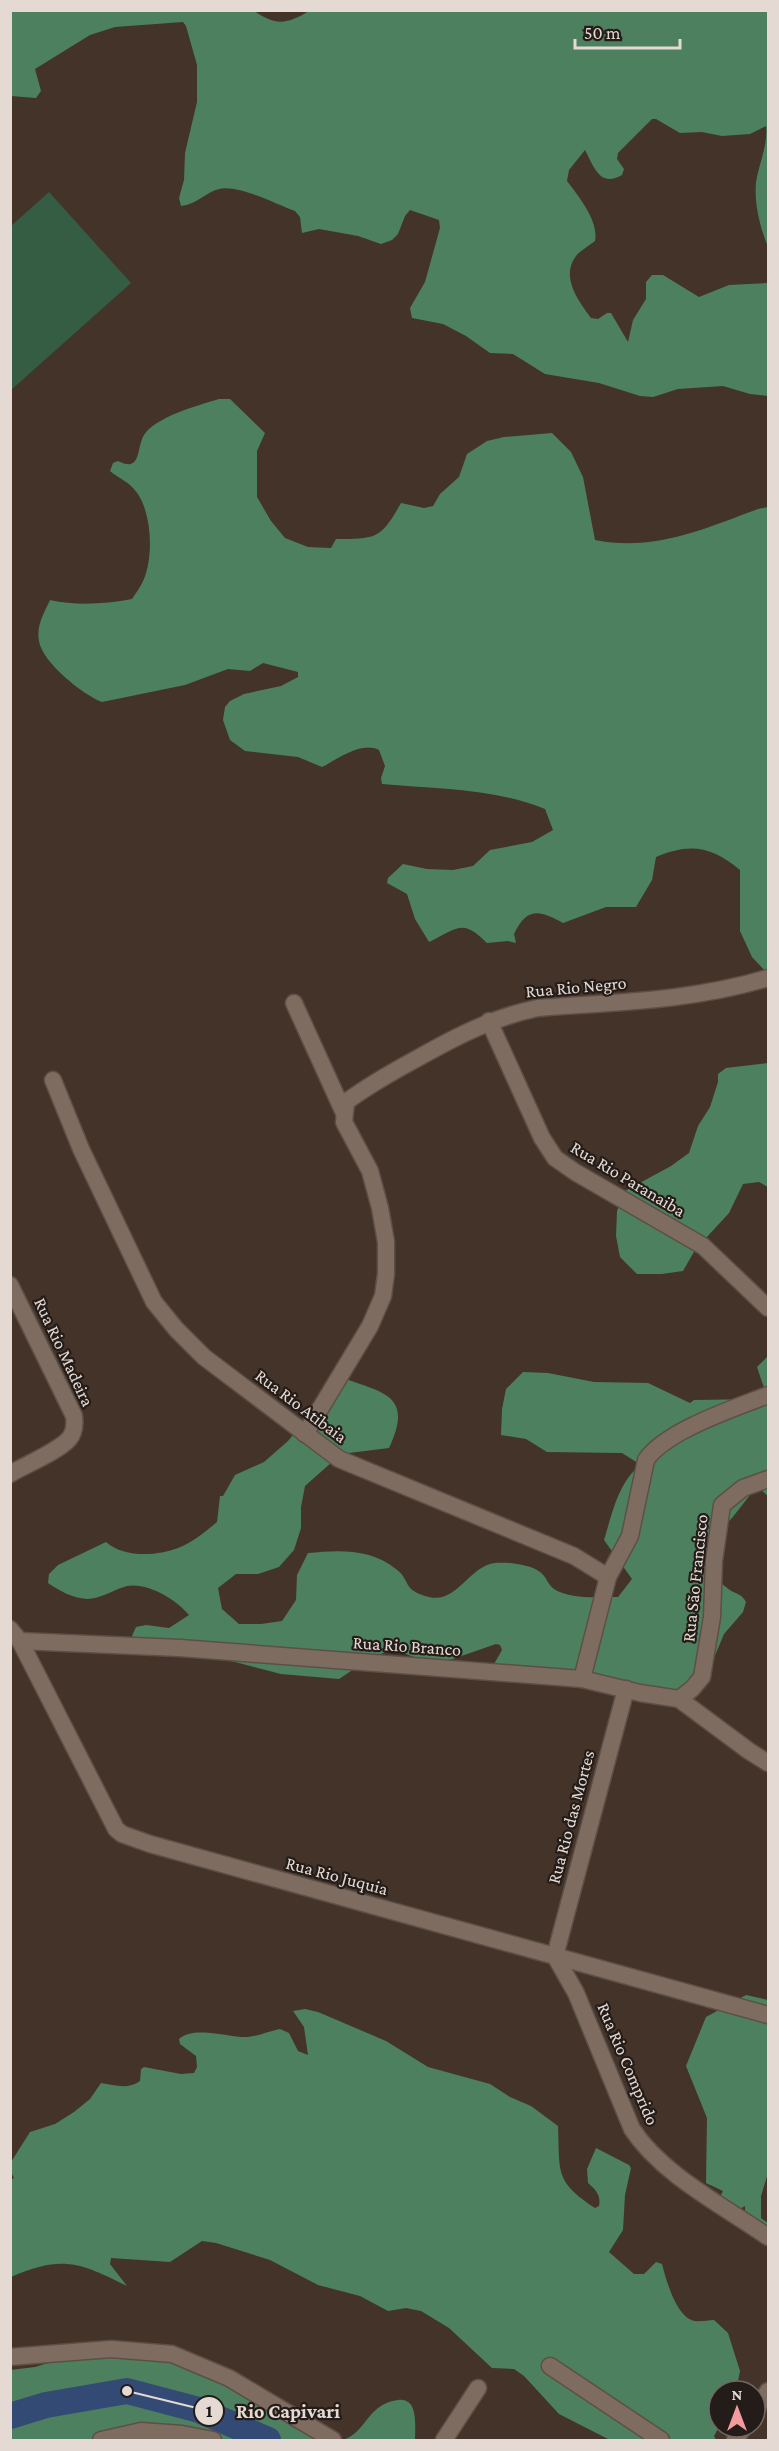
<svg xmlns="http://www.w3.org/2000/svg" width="779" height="2451" viewBox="0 0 779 2451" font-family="'Crimson Pro',serif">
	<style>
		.green { fill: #355d43 }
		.forest { fill: #4d805f }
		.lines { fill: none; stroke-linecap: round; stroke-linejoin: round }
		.river { stroke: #334a74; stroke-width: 26 }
		.minor-casing { stroke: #5d4f47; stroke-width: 19 }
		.minor { stroke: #7e6c60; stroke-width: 16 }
		.labels { text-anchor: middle; stroke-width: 4.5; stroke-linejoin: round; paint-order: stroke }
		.street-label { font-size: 18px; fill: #e4d9d3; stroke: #241c18 }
		.leader { fill: none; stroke: #e4d9d3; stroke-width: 2 }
		.callout-dot { fill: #e4d9d3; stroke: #241c18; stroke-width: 2 }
		.mark-label { font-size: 18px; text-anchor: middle; font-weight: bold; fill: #111 }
		.callout-label { font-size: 20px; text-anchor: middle; font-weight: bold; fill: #e4d9d3; stroke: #241c18; stroke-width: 4.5; stroke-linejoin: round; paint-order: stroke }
	</style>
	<rect width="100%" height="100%" fill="#433329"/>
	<polygon class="green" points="49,192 131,283 11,390 11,226"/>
	<g class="forest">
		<path d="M253,10C277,27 287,24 311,10L768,11V247C760,227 754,204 756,182C759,163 768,146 766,126L750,134L722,136L702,132L680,133L656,119H652L618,153L617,159L624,169L622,175C600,188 594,167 585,150L569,170L567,181C579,197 599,221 595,241C589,246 581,250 576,256C560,277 579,302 591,318L598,319L607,313H611L628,342L633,320L646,299V282L652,275H663L699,297L729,285L768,283V396L750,394L723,386L678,389L653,397L640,396L599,383L545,374L513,354L490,353L466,336L443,324L412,318L410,308L425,282L440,228L439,220L410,210L405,216L398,234L392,240L381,244L358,236L319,229L302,233L300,217L295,211C276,204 238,184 219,189C206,192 196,205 181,206L179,198L184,180L185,153L197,102V65L186,26L183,22L115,27L90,35L35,69L41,91L36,98L11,96V11Z"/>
		<path d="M219,399H230L265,433L257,451V497L271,521L285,538L308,547L331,548L336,539C376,539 381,539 401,503L424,508L433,506L440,494L459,477L467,454L487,441L504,437L552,433L571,452L583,477L595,540C653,552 704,529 758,509L768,507V974L752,957L740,931V870C711,846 690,843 656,857L652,880L636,907H606L563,923C539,910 527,907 514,934L516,943L508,941L487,943C462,918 458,928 429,942L415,919L407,894L387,883L388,878L403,864L427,869L453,870L473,866L490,850L532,842L553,830L545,809C494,788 436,789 382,784L381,778L385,766L379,750C361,741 338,759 322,767L298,757L245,751L230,740L223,720L225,707L230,701L244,694L281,686L298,677V672L263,663L250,671L228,669L185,685L102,702C83,695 42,662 39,641C36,626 44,613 50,600C76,606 105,604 132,599C136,593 141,586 144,579C154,555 152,507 133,488C127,481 117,477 110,471L113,463L118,461C142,473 136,448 144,435C155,417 199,405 219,399Z"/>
		<polygon points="768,1063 768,1187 759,1182 743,1184 729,1213 695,1250 683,1271 662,1274 637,1274 620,1257 616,1236 617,1211 625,1191 671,1166 689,1153 698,1126 710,1107 718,1082 718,1074 726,1068"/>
		<path d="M768,1356V1496L761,1490H754L732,1518L706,1545L712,1573C718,1577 720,1583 726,1587C733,1594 741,1592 746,1602L743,1612L724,1634L703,1684L658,1699L623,1694H610L578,1672L555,1668L507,1671L475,1680L490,1671L502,1650L500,1645L496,1644L447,1661L430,1664L399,1651H389L372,1657L339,1679L281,1674L235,1662L137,1644L132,1636L136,1627L146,1625L169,1628L189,1615C177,1600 148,1582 127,1586C115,1589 100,1599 87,1599C72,1598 60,1591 48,1583L49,1574L58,1565L106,1542C124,1558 157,1556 178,1548C192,1543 205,1532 217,1522L220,1496H223L235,1475L264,1462L288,1441L313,1410L336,1375C378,1393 416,1391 389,1448L341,1454L305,1486L301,1507V1528L294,1550L279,1567L258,1574H236L218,1588L222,1609L239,1624H261L282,1621L296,1600L297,1575L308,1553C338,1550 370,1548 396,1569C412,1581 401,1590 429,1597C457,1604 469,1566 495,1563C508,1562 530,1564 540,1572C546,1576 548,1585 554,1589C572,1600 598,1597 618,1597L632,1579L604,1540C612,1514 619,1480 641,1465L622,1453L547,1452L526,1439L501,1435L502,1409L506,1389L523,1372L548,1373L594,1382L648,1383L690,1403L694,1400L761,1399L764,1388L757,1367Z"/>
		<polygon points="746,1995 768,2000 768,2173 761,2196 761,2218 768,2223 768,2234 745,2221 745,2206 740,2209 716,2205 723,2191 706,2183 707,2118 686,2066 706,2017"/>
		<path d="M305,2009L318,2012L386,2041L428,2067L490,2084L510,2097L531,2106L558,2126C560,2172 554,2181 595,2208L599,2206C601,2195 596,2190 588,2183L587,2169L596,2148L629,2165L631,2168L625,2195L623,2230L609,2252L634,2274H644L656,2262L662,2264C666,2279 676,2318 695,2321C701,2322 708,2320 714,2320L728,2333L740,2371L736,2391H719V2427L714,2436L716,2440H610L559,2414L524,2376L514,2369L492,2368L449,2328L421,2311L406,2308L388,2311L360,2296L318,2285L270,2260L216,2243L202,2241L170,2262L111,2258L110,2264L127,2286C79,2262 62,2255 11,2277L10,2180L14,2178L11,2172V2162L30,2132L55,2124L74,2112L90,2099L101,2083C114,2085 128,2090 140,2081L141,2069L144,2067L181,2074L194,2073L197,2067L196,2056L180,2044L179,2039C194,2025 230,2038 248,2037C258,2036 270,2031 280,2029L289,2033L298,2051L308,2055L304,2027L293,2011Z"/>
		<path d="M123,2351L203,2368L286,2418L343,2440C367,2432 367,2404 398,2400C419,2397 415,2427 415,2440H163L151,2434L139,2440H11L10,2370L35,2367L74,2355Z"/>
	</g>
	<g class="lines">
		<polyline class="river" points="10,2416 46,2405 127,2391 199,2410 268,2440"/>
		<defs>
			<g id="minor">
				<polyline points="294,1003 344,1113"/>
				<polyline points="489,1021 542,1138 555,1158 575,1172 703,1246 768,1308"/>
				<polyline points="53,1080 81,1149 154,1302 176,1329 204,1357 339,1459 574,1556 608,1577 582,1679"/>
				<path d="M10,1285L74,1416C75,1424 75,1432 69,1439C57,1452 27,1464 10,1474"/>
				<path d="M305,1434L370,1326L383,1296L386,1274V1242L380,1208L370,1171L344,1122L346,1102C369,1085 392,1072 418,1058C457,1036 494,1017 538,1008C617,1002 692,1001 768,978"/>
				<path d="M608,1577L630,1536L646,1460C665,1431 735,1408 768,1395"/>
				<polyline points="10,1629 20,1641 116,1829 122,1834 150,1844 768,2015"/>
				<polyline points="20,1641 180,1648 582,1679 640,1693 679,1699 749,1751 768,1763"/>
				<path d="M626,1689L555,1956L576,1993L632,2129C662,2175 724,2206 768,2237"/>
				<polyline points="679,1699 692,1689 702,1677 712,1617 714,1561 722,1505 743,1488 768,1479"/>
				<polyline points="10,2357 111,2349 172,2354 229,2378 333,2440"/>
				<polyline points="550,2366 661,2440"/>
				<polyline points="755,2411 768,2391"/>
				<polyline points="101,2440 141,2431 182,2434 213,2440"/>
				<polyline points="444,2440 478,2388"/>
				<polyline points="735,2440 744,2427"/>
			</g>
		</defs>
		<use href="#minor" class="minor-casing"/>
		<use href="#minor" class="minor"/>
	</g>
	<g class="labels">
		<g class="street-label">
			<text transform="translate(576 987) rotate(-5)" y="6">Rua Rio Negro</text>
			<text transform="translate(628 1179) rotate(31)" y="6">Rua Rio Paranaiba</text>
			<text transform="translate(64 1352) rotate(65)" y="6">Rua Rio Madeira</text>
			<text transform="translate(301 1406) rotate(37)" y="6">Rua Rio Atibaia</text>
			<text transform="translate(695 1578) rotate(-84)" y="6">Rua São Francisco</text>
			<text transform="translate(407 1646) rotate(4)" y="6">Rua Rio Branco</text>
			<text transform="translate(571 1817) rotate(-75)" y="6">Rua Rio das Mortes</text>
			<text transform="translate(337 1876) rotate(15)" y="6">Rua Rio Juquia</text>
			<text transform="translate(628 2064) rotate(67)" y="6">Rua Rio Comprido</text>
		</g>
	</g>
	<path class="leader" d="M127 2391L209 2411"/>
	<g class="callout-dot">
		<circle cx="127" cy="2391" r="6"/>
		<circle cx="209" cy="2411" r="15"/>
	</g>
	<g class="mark-label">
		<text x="209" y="2417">1</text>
	</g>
	<g class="callout-label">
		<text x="288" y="2418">Rio Capivari</text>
	</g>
	<rect width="779" height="2451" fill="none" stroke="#e4d9d3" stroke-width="24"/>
	<g transform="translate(737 2409)"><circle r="28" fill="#241c18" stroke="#716863" stroke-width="1.5"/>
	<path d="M0-4.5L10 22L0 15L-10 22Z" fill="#f49b9f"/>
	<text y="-9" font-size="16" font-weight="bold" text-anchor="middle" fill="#e4d9d3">N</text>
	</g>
	<path d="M575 39v9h105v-9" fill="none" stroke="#e4d9d3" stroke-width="3"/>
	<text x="584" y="39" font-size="18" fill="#e4d9d3" stroke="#241c18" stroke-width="4.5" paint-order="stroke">50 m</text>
</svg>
